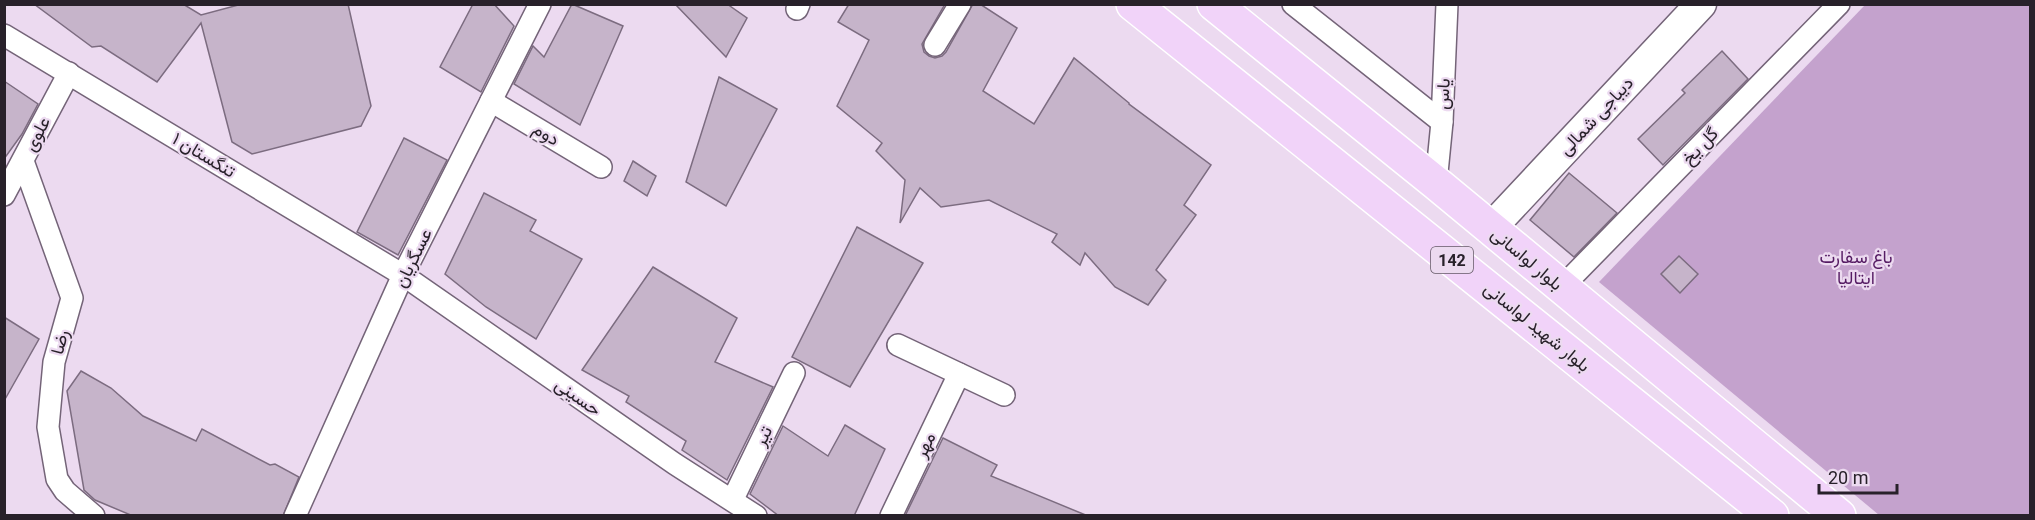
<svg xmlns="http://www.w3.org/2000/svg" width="2035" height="520" viewBox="0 0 2035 520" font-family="Roboto,Vazirmatn,sans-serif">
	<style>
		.green { fill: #c4a2cd }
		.building { fill: #c6b4ca; stroke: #7c6c80; stroke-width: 1.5 }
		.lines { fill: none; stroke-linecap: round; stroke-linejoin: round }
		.street-casing { stroke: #746478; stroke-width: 24 }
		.secondary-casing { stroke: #746478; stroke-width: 33 }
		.primary-casing { stroke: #fff; stroke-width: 36 }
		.street { stroke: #fff; stroke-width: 21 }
		.secondary { stroke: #fff; stroke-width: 30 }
		.primary { stroke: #f1d3f9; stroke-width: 33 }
		.labels { text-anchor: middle; stroke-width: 4.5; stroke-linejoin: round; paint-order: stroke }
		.shield { fill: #ecdaf0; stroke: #635865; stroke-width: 1.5 }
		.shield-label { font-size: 16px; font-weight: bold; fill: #28212a }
		.street-label { font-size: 18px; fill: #28212a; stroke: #ecdaf0 }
		.park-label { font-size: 18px; fill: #551b63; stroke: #ecdaf0 }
	</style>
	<rect width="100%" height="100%" fill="#ecdaf0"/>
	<polygon class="green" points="1865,5 2030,5 2030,515 1879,515 1599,282"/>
	<g class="building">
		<polygon points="34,4 183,4 201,15 242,4 348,4 371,106 361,126 252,154 232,142 201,23 157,82 101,46 92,47"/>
		<polygon points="473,4 494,4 514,26 481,92 440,67"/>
		<polygon points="572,4 623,26 580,125 514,84 533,46 544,57"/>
		<polygon points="675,4 727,4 747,18 726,57"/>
		<polygon points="849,4 945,4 922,44 924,52 929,56 935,58 942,56 946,52 973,4 980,4 1017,28 983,91 1034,124 1074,58 1129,103 1129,104 1211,165 1184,205 1196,215 1156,270 1166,280 1148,305 1115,287 1085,253 1080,265 1052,242 1057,234 989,200 941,207 920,188 900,223 905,180 876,151 882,143 837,106 869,40 838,22"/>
		<polygon points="1722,51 1748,79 1663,165 1638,139 1685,93 1682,90"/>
		<polygon points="719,77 777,109 726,206 686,182"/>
		<polygon points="4,81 38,104 22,134 4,159"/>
		<polygon points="404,138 447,160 398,255 357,232"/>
		<polygon points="633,161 656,176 647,196 624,181"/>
		<polygon points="1569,173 1617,213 1574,257 1530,220"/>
		<polygon points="484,193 536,220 530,231 582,259 536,339 486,307 445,274"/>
		<polygon points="857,227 923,263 850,387 792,357"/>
		<polygon points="1679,256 1698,274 1680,293 1661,274"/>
		<polygon points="653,267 737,318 715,362 773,387 727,480 682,450 686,441 626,402 629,396 582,370"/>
		<polygon points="4,317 39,339 4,401"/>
		<polygon points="81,371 111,388 143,416 196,441 202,429 270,465 275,464 299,477 283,516 133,516 95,500 84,490 67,391"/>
		<polygon points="845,425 885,449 854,516 779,516 750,494 783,426 828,456"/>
		<polygon points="943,438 997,465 991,476 1088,516 905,516"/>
	</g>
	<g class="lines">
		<defs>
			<g id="street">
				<polyline points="1293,4 1442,122"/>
				<polyline points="797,9 799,4"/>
				<polyline points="4,35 403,275 675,464 756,516"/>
				<polyline points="935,45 960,4"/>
				<polyline points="491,101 601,167"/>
				<polyline points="23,161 72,298 54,362 48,427 57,479 65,491 94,516"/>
				<polyline points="1436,183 1442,122 1447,4"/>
				<polyline points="4,195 69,73"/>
				<polyline points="1561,288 1839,4"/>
				<polyline points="898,345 1004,395"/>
				<polyline points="733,499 794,373"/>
				<polyline points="295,516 403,275 540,4"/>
				<polyline points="891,516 959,374"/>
			</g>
			<polyline id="secondary" points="1490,229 1701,4"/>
			<g id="primary">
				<polyline points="1133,4 1772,516"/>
				<polyline points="1214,4 1436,183 1839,516"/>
			</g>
		</defs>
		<use href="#street" class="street-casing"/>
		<use href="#secondary" class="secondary-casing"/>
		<use href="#primary" class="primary-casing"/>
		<use href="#street" class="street"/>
		<use href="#secondary" class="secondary"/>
		<use href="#primary" class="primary"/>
	</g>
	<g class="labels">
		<rect class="shield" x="1431" y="247" width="42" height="26" rx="4.5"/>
		<g class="shield-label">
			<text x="1452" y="266">142</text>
		</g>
		<g class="street-label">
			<text transform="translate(1443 94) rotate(-87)" y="6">یاس</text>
			<text transform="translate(1596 116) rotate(-47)" y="6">دیباجی شمالی</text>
			<text transform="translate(37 134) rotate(-62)" y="6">علوی</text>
			<text transform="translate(546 134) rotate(31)" y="6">دوم</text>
			<text transform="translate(1700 146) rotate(-46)" y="6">گل یخ</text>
			<text transform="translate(204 155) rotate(31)" y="6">تنگستان ۱</text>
			<text transform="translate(413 258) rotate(-64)" y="6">عسگریان</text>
			<text transform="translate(1527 259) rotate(40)" y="6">بلوار لواسانی</text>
			<text transform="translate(1537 327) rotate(39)" y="6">بلوار شهید لواسانی</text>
			<text transform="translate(60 342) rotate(-75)" y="6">رضا</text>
			<text transform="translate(578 397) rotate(35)" y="6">حسینی</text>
			<text transform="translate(763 436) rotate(-64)" y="6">تیر</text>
			<text transform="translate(925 445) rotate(-64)" y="6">مهر</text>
		</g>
		<g class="park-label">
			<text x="1856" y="263">باغ سفارت<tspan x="1856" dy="21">ایتالیا</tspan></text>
		</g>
	</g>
	<rect width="2035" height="520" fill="none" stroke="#28212a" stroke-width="12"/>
	<path d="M1819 484v9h78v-9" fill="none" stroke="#28212a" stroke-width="3"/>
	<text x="1828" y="484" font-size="18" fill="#28212a" stroke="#ecdaf0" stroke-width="4.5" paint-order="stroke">20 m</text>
</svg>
